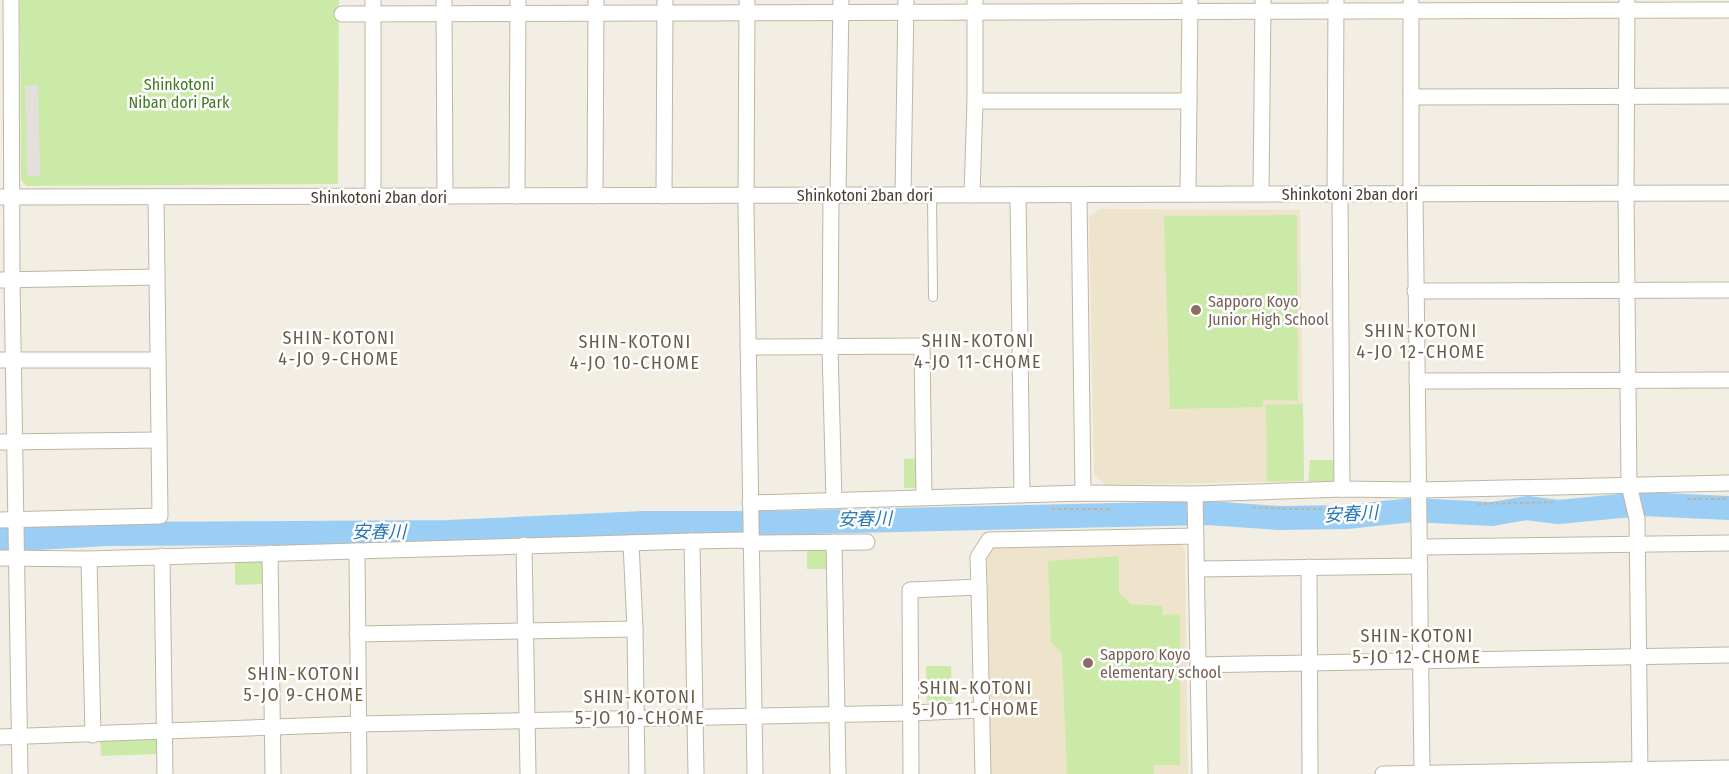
<svg xmlns="http://www.w3.org/2000/svg" width="1729" height="774" viewBox="0 0 1729 774" font-family="'Fira Sans Condensed','Noto Sans JP',sans-serif">
	<style>
		.education { fill: #ede4cb }
		.green { fill: #cbeaa8 }
		.parking { fill: #e3e0dc }
		.lines { fill: none; stroke-linecap: round; stroke-linejoin: round }
		.river { stroke: #9acef5; stroke-width: 24 }
		.service-casing { stroke: #bfb6a5; stroke-width: 10 }
		.minor-casing { stroke: #bfb6a5; stroke-width: 17 }
		.path { stroke: #c1b295; stroke-width: 2; stroke-dasharray: 3 3; stroke-linecap: butt }
		.service { stroke: #fff; stroke-width: 8 }
		.minor { stroke: #fff; stroke-width: 15 }
		.education-dot { fill: #8d6e63; stroke: #fff; stroke-width: 2 }
		.labels { text-anchor: middle; stroke-width: 5; stroke-linejoin: round; paint-order: stroke }
		.park-label { font-size: 16px; fill: #427a23; stroke: #fff }
		.street-label { font-size: 16px; fill: #453e33; stroke: #fff }
		.education-label { font-size: 16px; fill: #785e54; stroke: #fff; text-anchor: start }
		.neighbourhood-label { font-size: 18px; letter-spacing: 1.5px; fill: #685c49; stroke: #fff }
		.water-label { font-size: 18px; font-style: italic; fill: #2677b7; stroke: #fff }
	</style>
	<rect width="100%" height="100%" fill="#f3eee3"/>
	<g class="education">
		<polygon points="1100,209 1300,210 1304,481 1105,485 1094,474 1089,216"/>
		<polygon points="1178,541 1185,549 1188,774 991,774 987,552 996,545"/>
	</g>
	<g class="green">
		<polygon points="20,0 339,0 338,184 26,186 21,180"/>
		<polygon points="1297,215 1298,401 1263,400 1263,407 1170,409 1164,216"/>
		<polygon points="1303,404 1304,481 1267,482 1266,405"/>
		<polygon points="919,458 920,488 904,488 904,459"/>
		<polygon points="1310,460 1338,460 1338,484 1308,484"/>
		<polygon points="829,550 830,569 807,569 807,551"/>
		<polygon points="1119,556 1119,593 1131,604 1162,606 1163,615 1180,614 1180,765 1154,765 1154,774 1067,774 1062,653 1051,642 1048,561"/>
		<polygon points="265,560 264,584 235,585 235,562"/>
		<polygon points="926,666 951,666 952,701 927,701"/>
		<polygon points="157,736 157,754 101,756 100,740"/>
	</g>
	<polygon class="parking" points="38,85 40,176 27,176 25,86"/>
	<g class="lines">
		<polyline class="river" points="0,540 107,534 448,532 644,523 765,523 1207,513 1279,518 1347,517 1412,510 1492,514 1527,508 1558,512 1642,504 1729,508"/>
		<defs>
			<polyline id="service" points="932,195 933,297"/>
			<g id="minor">
				<polyline points="11,0 12,280 20,774"/>
				<polyline points="444,0 445,196"/>
				<polyline points="747,0 746,207 755,774"/>
				<polyline points="1627,0 1626,193 1629,485 1637,519 1640,774"/>
				<polyline points="342,14 1729,10"/>
				<polyline points="1411,97 1729,96"/>
				<polyline points="975,101 1189,101"/>
				<polyline points="1415,193 1422,774"/>
				<polyline points="1188,194 1190,0"/>
				<polyline points="1261,194 1263,0"/>
				<polyline points="1335,194 1336,0"/>
				<polyline points="1340,194 1342,489"/>
				<polyline points="1411,194 1411,2"/>
				<polyline points="838,195 841,0"/>
				<polyline points="903,195 906,0"/>
				<polyline points="972,195 975,101 975,0"/>
				<polyline points="1018,195 1022,495"/>
				<polyline points="1079,195 1083,493"/>
				<polyline points="517,196 518,0"/>
				<polyline points="595,196 596,0"/>
				<polyline points="664,196 665,0"/>
				<polyline points="831,196 830,347 834,501"/>
				<polyline points="0,197 1729,193"/>
				<polyline points="373,197 373,0"/>
				<polyline points="0,280 157,277"/>
				<polyline points="1415,291 1729,290"/>
				<polyline points="748,347 922,346 924,497"/>
				<polyline points="0,360 158,360"/>
				<polyline points="1417,381 1729,380"/>
				<polyline points="0,442 159,440"/>
				<polyline points="1195,494 1200,774"/>
				<polyline points="750,503 1083,493 1195,494 1342,489 1420,490 1729,483"/>
				<polyline points="0,520 160,516 156,197"/>
				<polyline points="692,541 696,774"/>
				<polyline points="834,542 838,774"/>
				<polyline points="631,543 635,629 637,774"/>
				<polyline points="524,545 528,774"/>
				<polyline points="1420,547 1729,543"/>
				<polyline points="357,551 359,774"/>
				<polyline points="270,553 273,774"/>
				<polyline points="162,556 165,774"/>
				<polyline points="0,558 89,559 692,541 744,540 751,543 867,542"/>
				<polyline points="89,559 93,735"/>
				<polyline points="1309,567 1310,774"/>
				<polyline points="1197,569 1420,566"/>
				<polyline points="979,587 978,557 989,540 1196,536"/>
				<polyline points="357,634 635,629"/>
				<polyline points="1198,665 1729,655"/>
				<polyline points="0,737 358,724 910,713 981,710"/>
				<polyline points="911,774 910,590 979,587 983,774"/>
				<polyline points="1383,774 1729,768"/>
			</g>
		</defs>
		<use href="#service" class="service-casing"/>
		<use href="#minor" class="minor-casing"/>
		<g class="path">
			<polyline points="1687,499 1729,499"/>
			<polyline points="1478,504 1556,502"/>
			<path d="M1253,507C1294,510 1334,510 1376,505"/>
			<polyline points="1052,509 1112,509"/>
		</g>
		<use href="#service" class="service"/>
		<use href="#minor" class="minor"/>
	</g>
	<g class="education-dot">
		<circle cx="1196" cy="310" r="6"/>
		<circle cx="1088" cy="663" r="6"/>
	</g>
	<g class="labels">
		<g class="park-label">
			<text x="179" y="90">Shinkotoni<tspan x="179" dy="18">Niban dori Park</tspan></text>
		</g>
		<g class="street-label">
			<text x="1350" y="200">Shinkotoni 2ban dori</text>
			<text x="865" y="201">Shinkotoni 2ban dori</text>
			<text x="379" y="203">Shinkotoni 2ban dori</text>
		</g>
		<g class="education-label">
			<text x="1208" y="307">Sapporo Koyo<tspan x="1208" dy="18">Junior High School</tspan></text>
			<text x="1100" y="660">Sapporo Koyo<tspan x="1100" dy="18">elementary school</tspan></text>
		</g>
		<g class="neighbourhood-label">
			<text x="1421" y="337">SHIN-KOTONI<tspan x="1421" dy="21">4-JO 12-CHOME</tspan></text>
			<text x="339" y="344">SHIN-KOTONI<tspan x="339" dy="21">4-JO 9-CHOME</tspan></text>
			<text x="978" y="347">SHIN-KOTONI<tspan x="978" dy="21">4-JO 11-CHOME</tspan></text>
			<text x="635" y="348">SHIN-KOTONI<tspan x="635" dy="21">4-JO 10-CHOME</tspan></text>
			<text x="1417" y="642">SHIN-KOTONI<tspan x="1417" dy="21">5-JO 12-CHOME</tspan></text>
			<text x="304" y="680">SHIN-KOTONI<tspan x="304" dy="21">5-JO 9-CHOME</tspan></text>
			<text x="976" y="694">SHIN-KOTONI<tspan x="976" dy="21">5-JO 11-CHOME</tspan></text>
			<text x="640" y="703">SHIN-KOTONI<tspan x="640" dy="21">5-JO 10-CHOME</tspan></text>
		</g>
		<g class="water-label">
			<text transform="translate(1351 514) rotate(-3)" y="6">安春川</text>
			<text transform="translate(865 519) rotate(-1)" y="6">安春川</text>
			<text x="379" y="538">安春川</text>
		</g>
	</g>
</svg>
